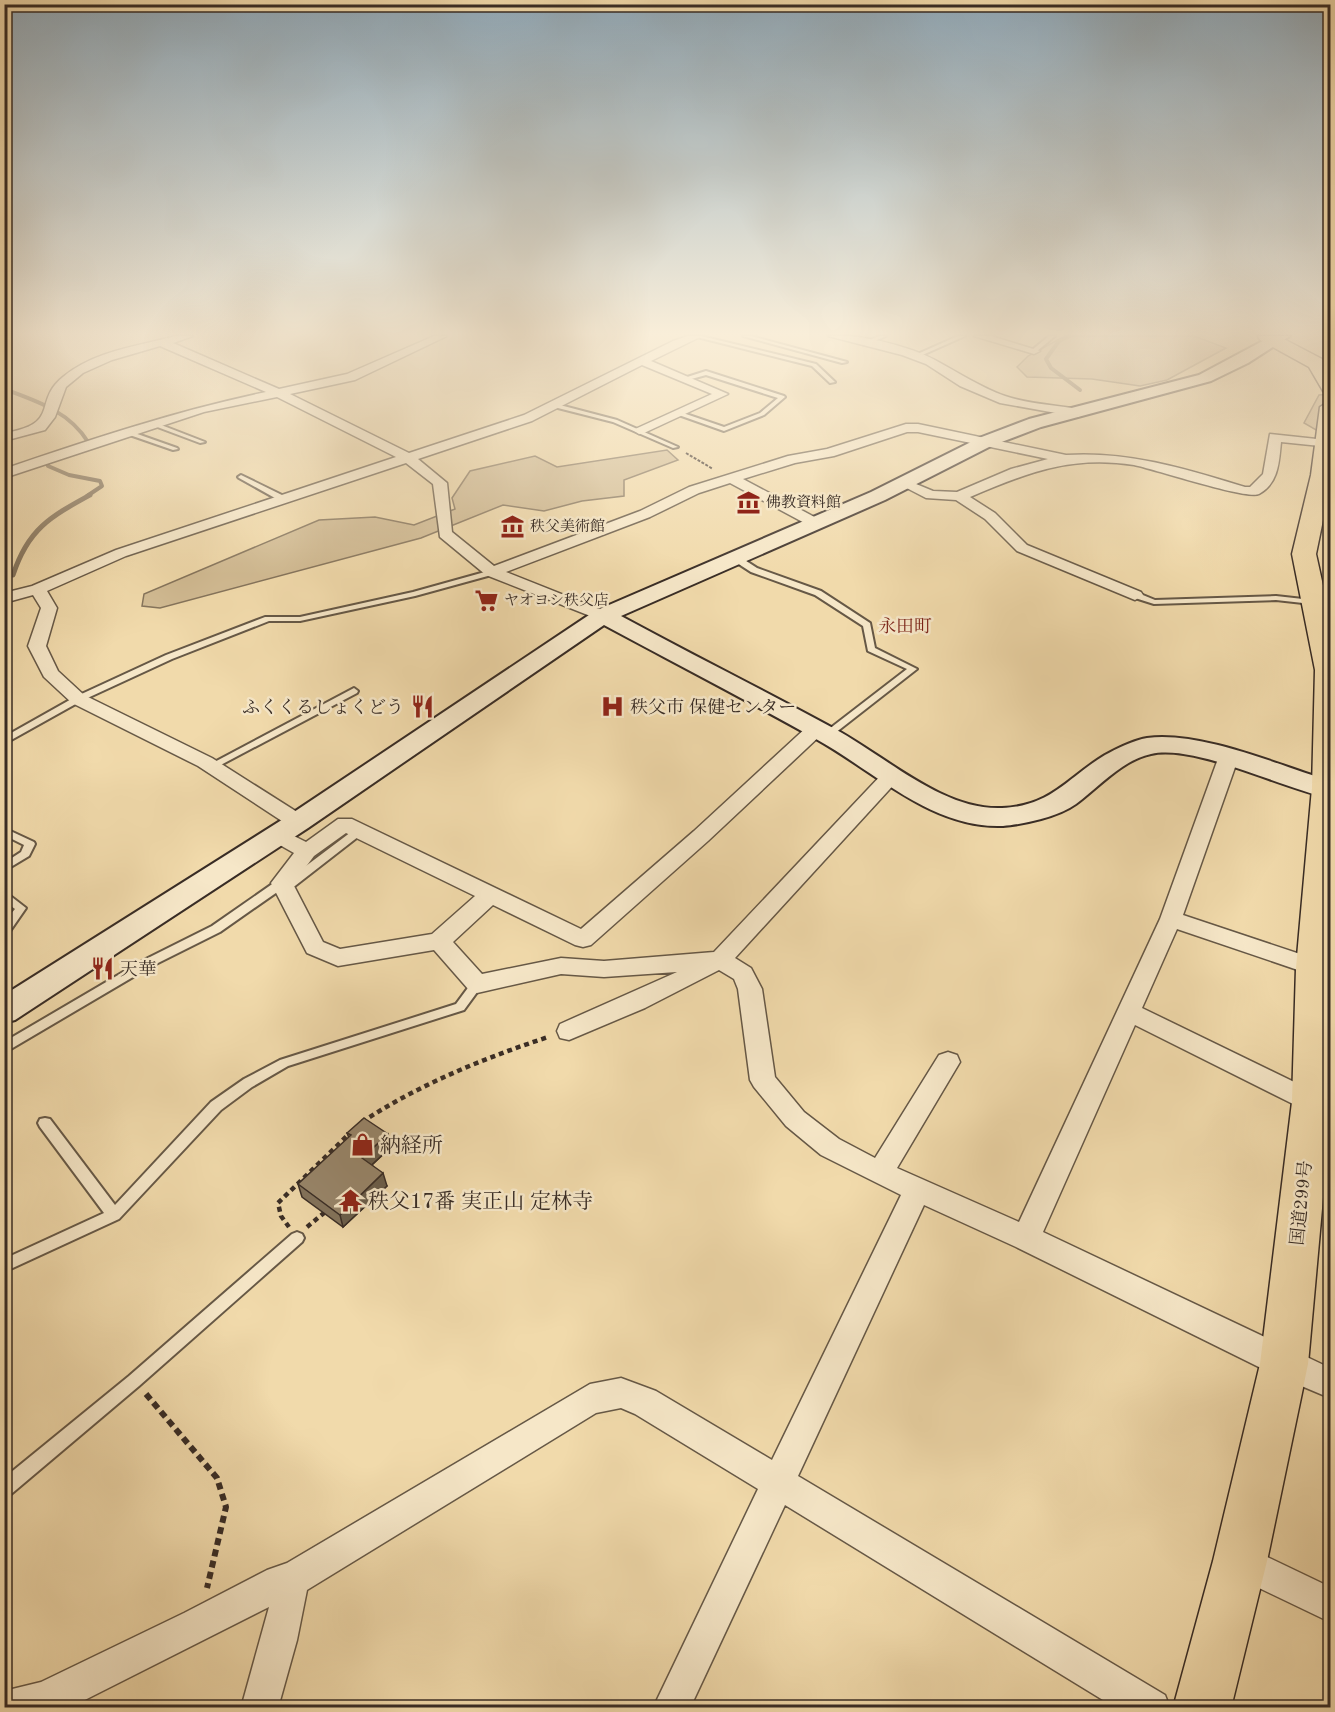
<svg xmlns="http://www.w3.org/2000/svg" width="1335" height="1712" viewBox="0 0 1335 1712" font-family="'Old Standard TT','Noto Serif JP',serif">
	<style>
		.green { fill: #d2bc94; stroke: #85745c; stroke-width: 1.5 }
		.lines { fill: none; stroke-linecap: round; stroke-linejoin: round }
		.stream-far1 { stroke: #81715a; stroke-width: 4 }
		.stream { stroke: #81715a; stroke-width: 5 }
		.lane-casing { stroke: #665846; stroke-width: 4 }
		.street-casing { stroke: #665846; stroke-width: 3 }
		.secondary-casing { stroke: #382c25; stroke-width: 4 }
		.highway-casing { stroke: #382c25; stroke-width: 3 }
		.path-far2 { stroke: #382c25; stroke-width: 2; stroke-dasharray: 3 1.5; stroke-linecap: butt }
		.path-far1 { stroke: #382c25; stroke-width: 4.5; stroke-dasharray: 5 4; stroke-linecap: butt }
		.path { stroke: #382c25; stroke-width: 6; stroke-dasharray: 7 4.5; stroke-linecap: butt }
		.lane { fill: #f6e7c8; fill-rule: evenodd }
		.street { fill: #f6e7c8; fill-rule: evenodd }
		.secondary { fill: #f6e7c8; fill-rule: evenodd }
		.highway { fill: #f1daab; fill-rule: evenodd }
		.wall { fill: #83735c; stroke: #382c25; stroke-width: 1.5 }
		.shaded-wall { fill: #6a5e4b; stroke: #382c25; stroke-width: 1.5 }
		.building { fill: #98866b; stroke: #382c25; stroke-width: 1.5 }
		.labels { text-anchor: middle; stroke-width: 5; stroke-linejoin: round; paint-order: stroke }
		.far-poi-label { font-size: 15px; fill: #382c25; stroke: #f6e7c8; text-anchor: start }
		.far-quarter-label { font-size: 18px; fill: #7a1f14; stroke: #f6e7c8 }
		.poi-label { font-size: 18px; fill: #382c25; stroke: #f6e7c8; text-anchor: start }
		.street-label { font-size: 18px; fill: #382c25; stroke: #f6e7c8 }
		.near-poi-label { font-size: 21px; fill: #382c25; stroke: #f6e7c8; text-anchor: start }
	</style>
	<rect width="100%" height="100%" fill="#f1daab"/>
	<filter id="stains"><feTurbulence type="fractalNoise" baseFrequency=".00333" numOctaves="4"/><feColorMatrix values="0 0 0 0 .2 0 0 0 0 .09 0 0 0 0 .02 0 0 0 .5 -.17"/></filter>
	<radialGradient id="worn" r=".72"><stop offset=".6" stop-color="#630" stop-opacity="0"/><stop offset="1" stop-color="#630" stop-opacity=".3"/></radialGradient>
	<g class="green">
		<polygon points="1065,336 1194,336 1226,348 1167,380 1140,386 1092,379 1027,377 1017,367 1028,356"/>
		<polygon points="1330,394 1330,438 1304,423 1319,395"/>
		<polygon points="667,450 678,460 624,480 624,496 582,501 544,511 503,505 421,538 160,608 142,606 144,594 319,520 375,517 414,525 455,509 452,498 470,471 535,456 557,467"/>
	</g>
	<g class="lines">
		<g class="stream-far1">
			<polyline points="1070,336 1059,341 1046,359 1051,368 1080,390"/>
			<path d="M4,389C36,401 69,411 88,442L83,444"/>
			<polyline points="47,456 48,466 69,475 100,481 102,486 87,496"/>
		</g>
		<path class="stream" d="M13,575C28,529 50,517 90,495"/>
		<defs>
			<g id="lane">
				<polygon points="693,336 701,336 816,364 835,382 830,383 812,366"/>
				<polygon points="743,336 751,336 847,362 842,363"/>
				<polygon points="879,336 886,336 868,344 863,343"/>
				<polygon points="958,336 965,336 918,357 913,356"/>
				<polygon points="1049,336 1055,336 1036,352 1032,352 1032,350"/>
				<polygon points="706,371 784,396 785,397 764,415 724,431 676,414 676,412 680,412 724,427 760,413 778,398 706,375 684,381 681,379"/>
				<polygon points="556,404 617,420 678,447 673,448 613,422 554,407 553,406"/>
				<polygon points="152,423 156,423 205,442 200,443 152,425"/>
				<polygon points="126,430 177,448 178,449 173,450 124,433 123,432"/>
				<polygon points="241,475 288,498 289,500 282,502 239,478 238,477"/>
				<polygon points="734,557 740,557 757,568 821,591 870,623 875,648 917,669 830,737 824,737 822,735 824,733 907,669 868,651 863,626 815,595 751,572 734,561"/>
				<polygon points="492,570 496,572 495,574 415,596 300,621 269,621 172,659 81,701 4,744 4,737 75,697 166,655 265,617 300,617 413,592"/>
				<polygon points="1132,593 1138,593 1155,600 1276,596 1330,602 1330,606 1276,600 1154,604 1132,597"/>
				<polygon points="354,688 358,691 357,693 215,768 209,768 207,766"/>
				<polygon points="4,828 34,842 35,844 29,856 4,871 4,863 21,852 24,845 4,835"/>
				<polygon points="359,828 363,829 364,831 363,833 291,889 287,890 283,888 220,932 150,967 4,1053 4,1042 142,961 212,926 278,880 282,879 286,881 355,829"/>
				<polygon points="4,891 26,908 8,934 4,935 4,922 15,909 4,901"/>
				<polygon points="477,980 481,981 483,984 464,1010 288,1066 252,1087 221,1110 119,1219 4,1272 4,1259 104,1213 40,1127 38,1123 40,1119 45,1118 50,1119 115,1205 211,1102 244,1079 280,1060 456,1004 473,981"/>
				<polygon points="297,1232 302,1234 304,1238 302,1242 139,1386 10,1495 4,1497 4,1478 129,1376 292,1234"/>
			</g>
			<g id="street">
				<path d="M176,336H193L173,343L279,389L347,374L434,336H447L355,380L290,394L409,453L524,415L673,341L688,336H702L651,361L728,394L644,433L639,434L633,430L712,394L642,365L532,421L418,459L447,483L452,532L494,566L640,511L689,487L788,456L827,449L906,424H918L1066,455C1129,451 1186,469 1245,487H1250L1263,474L1270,434L1326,440L1330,441V447L1281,442C1279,461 1279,483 1259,494C1247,500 1154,469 1134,465C1071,455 1026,473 970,497L995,513L1027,545L1141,592L1143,595L1135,600L1017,551L985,519L956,500L926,498L897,483L904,479L933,491L957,492L1011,469L1048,459L918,432H907L834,456L795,463L743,479L822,521L824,524L822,527H812L730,483L699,493L650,517L506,572L609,613L611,616L609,619L603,621L486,575L440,537L433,484L406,463L126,556L47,591L57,608L46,646L58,671L84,695L212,758L305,817L308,822L305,827H291L198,766L72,703L44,677L28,646L41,608L33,595L4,603V593L32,586L116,550L396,457L277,397L204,412L4,478V469C91,439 176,411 266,392L160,346L112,360L83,373L66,387L55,417L45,430L4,441V433C62,424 32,402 63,377C94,351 138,346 176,336Z"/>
				<path d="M828,336C857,333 909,346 935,360C959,373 980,387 1005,396C1028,404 1055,405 1078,409L1084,413L1078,417L1000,403L960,386L926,364L902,355Z"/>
				<polygon points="974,336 991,336 1040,351 1034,354"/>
				<path d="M816,723L823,725L825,729L823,733L708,841L591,945L583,947L575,945L493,905L453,942L482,974L561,958L604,961L714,952L885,771H899L902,775L899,779L735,958L751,968L762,989L775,1077L804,1112L839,1139L875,1158L939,1055L948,1052L957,1055L960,1062L897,1168L1019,1222L1160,919L1219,756L1229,750L1236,752L1239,756L1183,915L1330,964V981L1177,929L1142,1008L1321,1095L1325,1102L1321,1109L1312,1112L1303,1109L1135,1025L1043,1232L1330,1368V1398L1273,1374L1016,1247L924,1205L798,1476L1165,1695L1170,1708H1116L785,1505L690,1708H653L758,1489L635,1414L621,1408L596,1413L307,1590L297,1640L278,1708H241L269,1607L69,1708H4V1691L41,1682L184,1613L267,1570L287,1563L590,1384L621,1378L656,1391L772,1460L901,1195L821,1155L786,1126L754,1087L750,1080L738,989L734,979L719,970L645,1008L569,1040L560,1038L557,1031L560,1024L677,972L604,977L561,974L477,993L469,990L434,950L338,966L307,953L271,883L294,853L271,840L268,835L271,830L278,828L306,842L338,819H352L581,929L694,831L809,725ZM346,833L475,896L432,934L340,949L323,942L293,884L314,856Z"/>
				<polygon points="1240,1544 1330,1587 1330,1622 1228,1573 1223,1561 1228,1549"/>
			</g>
			<path id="secondary" d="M1272,336H1290L1248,363L1211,381L1041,427L991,446L885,500L621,616C691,654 763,690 833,728C884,755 943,811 1002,808C1052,806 1068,777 1105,755C1116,749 1134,740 1147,738C1201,731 1278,765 1330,781V798C1283,789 1196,744 1151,754C1122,760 1099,787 1076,804C1058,817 1025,824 1003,826C932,829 874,771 816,739C746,700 675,663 604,625L308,828L15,1020L4,1023V995L288,816L595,611L871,492L979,438L1029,419L1199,375Z"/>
			<g id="highway">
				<polygon points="1258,336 1278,336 1322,359 1330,372 1330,393 1323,391 1309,367 1260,340"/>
				<polygon points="1330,401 1330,486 1316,554 1330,617 1330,1120 1308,1364 1267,1561 1231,1708 1173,1708 1213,1561 1260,1364 1292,1102 1296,968 1312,788 1315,670 1292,554 1311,475 1320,407"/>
			</g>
		</defs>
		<use href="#lane" class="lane-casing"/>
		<use href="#street" class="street-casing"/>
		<use href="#secondary" class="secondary-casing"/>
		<use href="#highway" class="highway-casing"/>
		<polyline class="path-far2" points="686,453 713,469"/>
		<g class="path-far1">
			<path d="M362,1122C420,1084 482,1059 548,1037"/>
			<polyline points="289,1227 281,1216 278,1203 350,1133"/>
			<polyline points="307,1227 324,1213"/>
		</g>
		<polyline class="path" points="146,1394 217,1478 226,1507 207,1588"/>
		<use href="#lane" class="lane"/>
		<use href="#street" class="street"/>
		<use href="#secondary" class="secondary"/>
		<use href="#highway" class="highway"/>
	</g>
	<polygon class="wall" points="347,1133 388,1134 391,1147 372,1165 387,1186 343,1227 302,1197 298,1184 349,1138"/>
	<g class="shaded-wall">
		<polygon points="388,1134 391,1147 365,1171 362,1158"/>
		<polygon points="383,1173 387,1186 343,1227 340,1215"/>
	</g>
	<polygon class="building" points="364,1118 388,1134 362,1158 383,1173 340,1215 298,1184 351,1135 347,1133"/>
	<linearGradient id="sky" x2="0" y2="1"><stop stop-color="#92acbd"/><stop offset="0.58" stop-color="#f9eed9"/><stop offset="1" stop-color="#f9eed9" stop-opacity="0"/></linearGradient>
	<rect width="1335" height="575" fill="url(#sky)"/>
	<defs>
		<symbol id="museum-bare" viewBox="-9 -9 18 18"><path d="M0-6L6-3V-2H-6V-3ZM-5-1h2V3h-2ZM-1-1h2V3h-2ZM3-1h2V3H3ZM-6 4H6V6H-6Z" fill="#8f2418" stroke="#f6e7c8" stroke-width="2.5" paint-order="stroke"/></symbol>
		<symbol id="supermarket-bare" viewBox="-9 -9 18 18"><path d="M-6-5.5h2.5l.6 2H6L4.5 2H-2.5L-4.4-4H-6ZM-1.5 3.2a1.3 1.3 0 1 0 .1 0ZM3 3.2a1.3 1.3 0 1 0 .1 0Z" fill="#8f2418" stroke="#f6e7c8" stroke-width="2.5" paint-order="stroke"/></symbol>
		<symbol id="restaurant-bare" viewBox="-9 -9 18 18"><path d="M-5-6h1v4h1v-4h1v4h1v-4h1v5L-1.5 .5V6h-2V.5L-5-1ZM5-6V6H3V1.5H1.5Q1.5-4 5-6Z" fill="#8f2418" stroke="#f6e7c8" stroke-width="2.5" paint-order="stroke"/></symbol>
		<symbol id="hospital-bare" viewBox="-9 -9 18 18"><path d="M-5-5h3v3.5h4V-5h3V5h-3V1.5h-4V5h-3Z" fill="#8f2418" stroke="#f6e7c8" stroke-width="2.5" paint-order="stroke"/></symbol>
		<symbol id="shop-bare" viewBox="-9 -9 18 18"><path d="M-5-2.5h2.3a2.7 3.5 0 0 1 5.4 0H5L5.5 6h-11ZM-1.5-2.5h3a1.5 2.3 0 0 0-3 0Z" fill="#8f2418" stroke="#f6e7c8" stroke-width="2.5" paint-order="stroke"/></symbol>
		<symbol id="temple-bare" viewBox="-9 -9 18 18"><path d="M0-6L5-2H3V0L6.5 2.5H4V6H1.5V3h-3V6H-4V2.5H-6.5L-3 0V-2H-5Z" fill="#8f2418" stroke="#f6e7c8" stroke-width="2.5" paint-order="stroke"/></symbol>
	</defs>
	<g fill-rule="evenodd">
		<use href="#museum-bare" x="732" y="486" width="33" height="33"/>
		<use href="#museum-bare" x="496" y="510" width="33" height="33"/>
		<use href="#supermarket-bare" x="470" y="584" width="33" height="33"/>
		<use href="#restaurant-bare" x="406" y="690" width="33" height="33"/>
		<use href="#hospital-bare" x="596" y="690" width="33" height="33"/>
		<use href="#restaurant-bare" x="86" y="952" width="33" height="33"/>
		<use href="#shop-bare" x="346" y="1128" width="33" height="33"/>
		<use href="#temple-bare" x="334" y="1184" width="33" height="33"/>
	</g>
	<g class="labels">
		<g class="far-poi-label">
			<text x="766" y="507">佛教資料館</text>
			<text x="530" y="531">秩父美術館</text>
			<text x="504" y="605">ヤオヨシ秩父店</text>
		</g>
		<g class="far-quarter-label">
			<text x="905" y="632">永田町</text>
		</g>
		<g class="poi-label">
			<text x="404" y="713" text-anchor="end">ふくくるしょくどう</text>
			<text x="630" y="713">秩父市 保健センター</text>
			<text x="120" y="975">天華</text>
		</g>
		<g class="street-label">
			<text transform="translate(1301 1203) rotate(-84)" y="6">国道299号</text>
		</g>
		<g class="near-poi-label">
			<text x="380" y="1152">納経所</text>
			<text x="368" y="1208">秩父17番 実正山 定林寺</text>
		</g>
	</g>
	<rect width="1335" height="1712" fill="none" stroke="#f1daab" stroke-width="24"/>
	<rect x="6" y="6" width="1323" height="1700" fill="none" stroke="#382c25" stroke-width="3"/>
	<rect x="12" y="12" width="1311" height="1688" fill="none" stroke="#382c25" stroke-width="1.5"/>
	<rect width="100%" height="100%" filter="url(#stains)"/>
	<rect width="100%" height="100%" fill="url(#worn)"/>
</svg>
